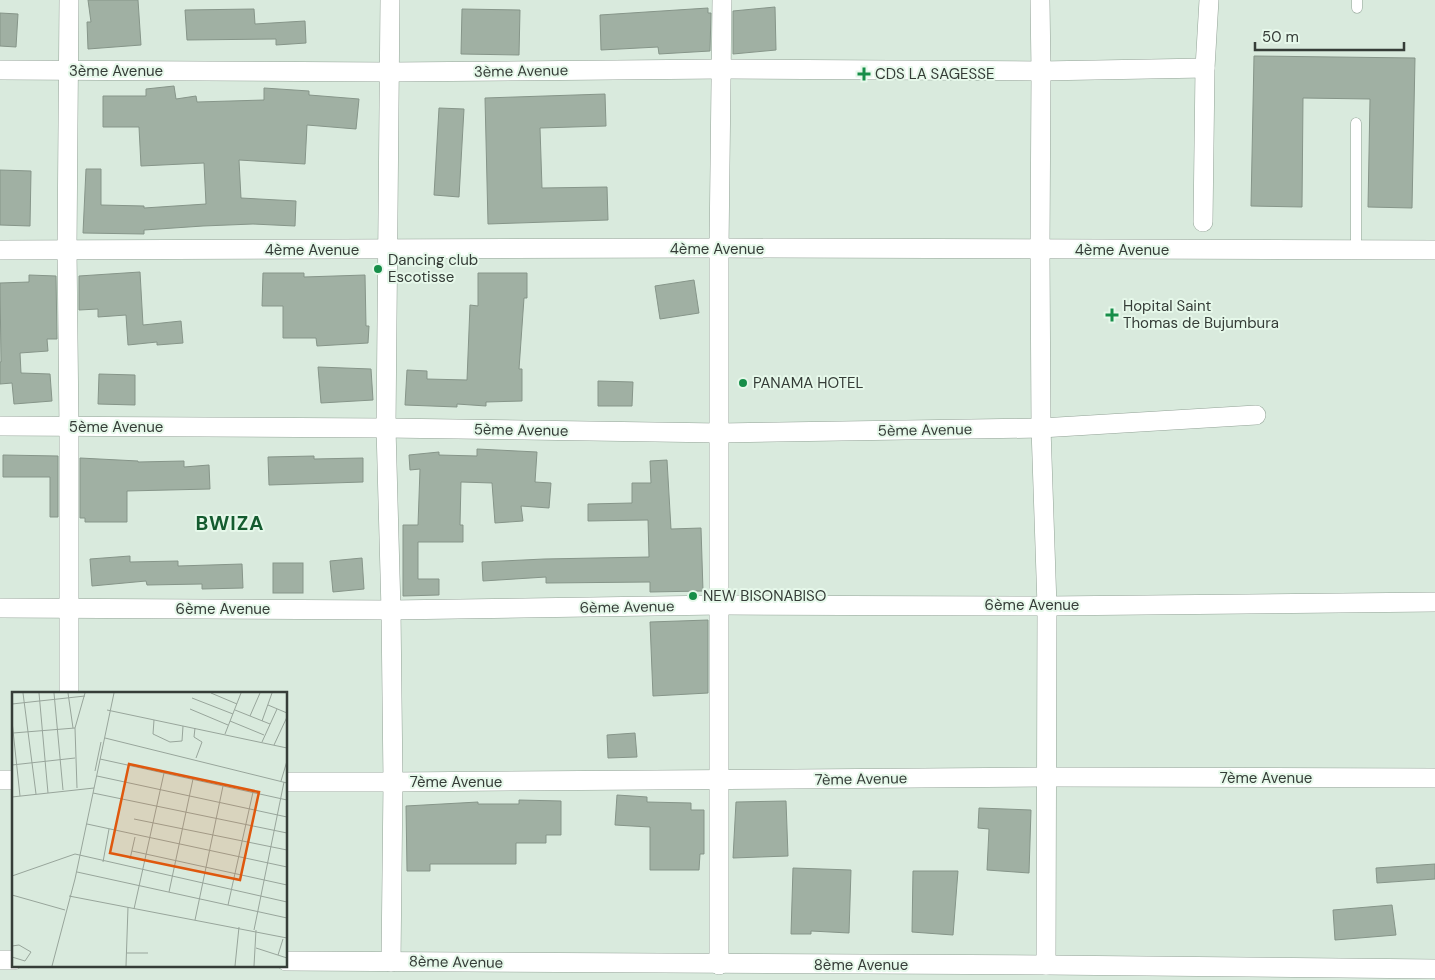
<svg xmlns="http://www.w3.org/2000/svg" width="1435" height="980" viewBox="0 0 1435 980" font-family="'DM Sans',sans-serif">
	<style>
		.building { fill: #a0b0a3; stroke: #869589 }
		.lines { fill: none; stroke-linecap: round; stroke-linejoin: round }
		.lane-casing { stroke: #92a296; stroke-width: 11 }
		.street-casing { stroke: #92a296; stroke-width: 20 }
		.lane { stroke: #fff; stroke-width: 10 }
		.street { stroke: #fff; stroke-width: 19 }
		.poi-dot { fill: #178e49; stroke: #e6f8ea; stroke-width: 2 }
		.labels { text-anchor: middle; stroke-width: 4; stroke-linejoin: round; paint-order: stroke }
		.street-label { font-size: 15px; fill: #363d38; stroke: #e6f8ea }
		.poi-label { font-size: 15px; fill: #363d38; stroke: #e6f8ea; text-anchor: start }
		.district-label { font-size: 20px; font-weight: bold; letter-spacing: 1px; fill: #145b2f; stroke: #e6f8ea }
		.inset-road { fill: none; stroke: #98a59b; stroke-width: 1 }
		.view { fill: #df580e; fill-opacity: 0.15; stroke: #df580e; stroke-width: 2.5 }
		.inset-edge { fill: none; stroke: #363d38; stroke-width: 2.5 }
	</style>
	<rect width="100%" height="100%" fill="#d9eadd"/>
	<g class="building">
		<polygon points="88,0 138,0 141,45 88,49 87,22 91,22"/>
		<polygon points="775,7 776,50 733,54 733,11"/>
		<polygon points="708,8 708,13 711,13 710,51 659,54 658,47 601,50 600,15"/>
		<polygon points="254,9 255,24 305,21 306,43 276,45 276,39 187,40 185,10"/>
		<polygon points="462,9 520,10 519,55 461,54"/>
		<polygon points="0,13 18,14 16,47 0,46"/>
		<polygon points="1254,56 1415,58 1412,208 1368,207 1370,99 1303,98 1302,207 1251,206"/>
		<polygon points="174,86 176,99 196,96 197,102 264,100 264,88 309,91 309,95 359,99 356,129 307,125 305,164 239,160 241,198 296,201 295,226 253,224 203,226 144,230 144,234 83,233 86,169 101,169 101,205 144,206 144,208 206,204 204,163 141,166 139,127 103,127 103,96 146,96 146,89"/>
		<polygon points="605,94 606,126 540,128 542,188 607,187 608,220 488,224 485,98"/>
		<polygon points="439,108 464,109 459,197 434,195"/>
		<polygon points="0,170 31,171 30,226 0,225"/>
		<polygon points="140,272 143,325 181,321 183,343 157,345 157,342 128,345 126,315 98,317 98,309 79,310 79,276"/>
		<polygon points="263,273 304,273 304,277 365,275 366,326 369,326 368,343 317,346 316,338 283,338 283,306 262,306"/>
		<polygon points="478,273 527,273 527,298 524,298 519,369 522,369 522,401 486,402 486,406 457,404 457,407 405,405 407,370 427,371 427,379 467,380 470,305 478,306"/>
		<polygon points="29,275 56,276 57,339 47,339 48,351 20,353 21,373 50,374 52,401 14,404 12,383 0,384 0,362 1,362 0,283 29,282"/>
		<polygon points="694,280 699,313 660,319 655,286"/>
		<polygon points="318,367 371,369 373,400 321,403"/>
		<polygon points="99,374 135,375 135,405 98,404"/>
		<polygon points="598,381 633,382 632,406 598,406"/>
		<polygon points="477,449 537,452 535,482 551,483 549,508 521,506 523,521 495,523 492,483 461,482 460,525 463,525 463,542 418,542 418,579 439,579 439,595 403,596 403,525 418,525 420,469 410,470 409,455 439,452 439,455 477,456"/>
		<polygon points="3,455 58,456 58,517 50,517 50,477 3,477"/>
		<polygon points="314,456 314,459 363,458 363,482 269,485 268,457"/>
		<polygon points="80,458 138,461 138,462 184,461 184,467 209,465 210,489 127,491 127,522 85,522 85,518 80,518"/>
		<polygon points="667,460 671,529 701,528 703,591 650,592 650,582 546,583 546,577 483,581 482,562 544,559 649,557 648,520 588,521 588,504 632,503 632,483 651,483 650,461"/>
		<polygon points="130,556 130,562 178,561 178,566 242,564 243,588 202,589 202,584 147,585 146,581 92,586 90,559"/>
		<polygon points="362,558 364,589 333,592 330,561"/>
		<rect x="273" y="563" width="30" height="30"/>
		<polygon points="708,620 708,693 653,696 650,622"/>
		<polygon points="635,733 637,757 608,758 607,735"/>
		<polygon points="617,795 647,797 647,802 691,803 691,810 704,810 704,854 700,854 699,870 650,870 650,827 615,825"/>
		<polygon points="519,800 561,801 561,835 546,835 546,843 516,843 516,864 430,864 430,871 407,871 406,806 478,802 478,804 519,804"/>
		<polygon points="786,801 788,856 733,858 736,802"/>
		<polygon points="979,808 1031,810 1029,873 987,870 989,829 978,828"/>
		<polygon points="1435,864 1435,879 1377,883 1376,868"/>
		<polygon points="793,868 851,870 849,933 811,931 811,934 791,934"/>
		<polygon points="913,871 958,871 953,935 912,932"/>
		<polygon points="1392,905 1396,935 1335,940 1333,910"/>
	</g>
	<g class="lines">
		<defs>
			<g id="lane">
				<polyline points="1357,8 1357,0"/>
				<polyline points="1356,123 1356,250"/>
			</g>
			<g id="street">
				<polyline points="69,0 67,249 69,427 69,694"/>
				<polyline points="390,0 386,428 391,610 393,782 391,962"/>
				<polyline points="1040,0 1041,71 1040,250 1041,428 1047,606 1046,965"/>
				<polyline points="0,70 390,72 722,69 1041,71 1205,68"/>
				<polyline points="1203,222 1205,68 1209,0"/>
				<polyline points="0,250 719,248 1435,250"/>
				<polyline points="0,426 386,428 720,433 1041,428 1256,415"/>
				<polyline points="0,608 391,610 720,605 1047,606 1435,602"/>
				<polyline points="0,780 14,780"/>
				<polyline points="286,782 393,782 1045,777 1435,778"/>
				<polyline points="0,960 14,960"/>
				<polyline points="286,961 1046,965 1435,969"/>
				<polyline points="719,965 719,248 722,0"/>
			</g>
		</defs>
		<use href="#lane" class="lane-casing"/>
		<use href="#street" class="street-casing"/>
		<use href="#lane" class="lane"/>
		<use href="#street" class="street"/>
	</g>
	<g class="poi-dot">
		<path d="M861.5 66.5h5v5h5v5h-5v5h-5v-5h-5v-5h5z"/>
		<circle cx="378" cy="269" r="5"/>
		<path d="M1109.5 307.5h5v5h5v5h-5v5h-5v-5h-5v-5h5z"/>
		<circle cx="743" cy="383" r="5"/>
		<circle cx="693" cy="596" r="5"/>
	</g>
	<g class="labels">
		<g class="street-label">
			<text x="116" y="76">3ème Avenue</text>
			<text transform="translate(521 71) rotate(-1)" y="5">3ème Avenue</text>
			<text x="717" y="254">4ème Avenue</text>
			<text x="312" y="255">4ème Avenue</text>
			<text x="1122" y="255">4ème Avenue</text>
			<text x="116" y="432">5ème Avenue</text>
			<text transform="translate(521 430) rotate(1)" y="5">5ème Avenue</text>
			<text transform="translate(925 430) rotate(-1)" y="5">5ème Avenue</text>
			<text x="1032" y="610">6ème Avenue</text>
			<text transform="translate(627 607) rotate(-1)" y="5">6ème Avenue</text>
			<text x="223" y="614">6ème Avenue</text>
			<text x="1266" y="783">7ème Avenue</text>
			<text transform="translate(861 779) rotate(-1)" y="5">7ème Avenue</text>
			<text x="456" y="787">7ème Avenue</text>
			<text transform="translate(456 962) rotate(1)" y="5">8ème Avenue</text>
			<text x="861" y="970">8ème Avenue</text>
		</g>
		<g class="poi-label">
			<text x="875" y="79">CDS LA SAGESSE</text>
			<text x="388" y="265">Dancing club<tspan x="388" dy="17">Escotisse</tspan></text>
			<text x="1123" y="311">Hopital Saint<tspan x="1123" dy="17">Thomas de Bujumbura</tspan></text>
			<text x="753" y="388">PANAMA HOTEL</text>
			<text x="703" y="601">NEW BISONABISO</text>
		</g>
		<g class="district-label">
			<text x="230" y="530">BWIZA</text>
		</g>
	</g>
	<g transform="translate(12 692)">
		<rect width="275" height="275" fill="#d9eadd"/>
		<path class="inset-road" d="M11,1L24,102M27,1L36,101M42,1L51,98M56,1L61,36M199,1L225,12M180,6L221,22M0,12L73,4M256,13L275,21M178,17L216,33M95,18L275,56M223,18L258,32M238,24L248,1M142,28L141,42L158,50L170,49L171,34M0,29L8,104M218,29L252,43M250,29L260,1M183,36L182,45L190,50L184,66M1,41L63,36M213,42L229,1M93,46L275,91M250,50L265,17M262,53L275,25M88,67L275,108M0,73L63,66M83,79L89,50M85,84L275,125M269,89L275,69M65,96L63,36L73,1M81,101L275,141M0,105L82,96M122,127L275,158M75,132L275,175M120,159L275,193M118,167L123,145M91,170L97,137M65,180L275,226M0,184L63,162L275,210M157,200L181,87M0,203L53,218M57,204L275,246M216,213L241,100M122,217L152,81M183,228L211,94M242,238L272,90M0,254L7,253L19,260L13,269L0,265M244,256L275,266M115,261H136M266,263L271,247M40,274L63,187L102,1M114,274L116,215M223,274L227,235M242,274L244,238"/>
		<path class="view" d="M117,72L247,100L228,188L98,161Z"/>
		<rect width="275" height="275" class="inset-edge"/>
	</g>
	<path d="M1255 42v8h149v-8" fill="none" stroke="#363d38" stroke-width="2.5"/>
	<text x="1262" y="42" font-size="15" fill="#363d38" stroke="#e6f8ea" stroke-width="4" paint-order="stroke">50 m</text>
</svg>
